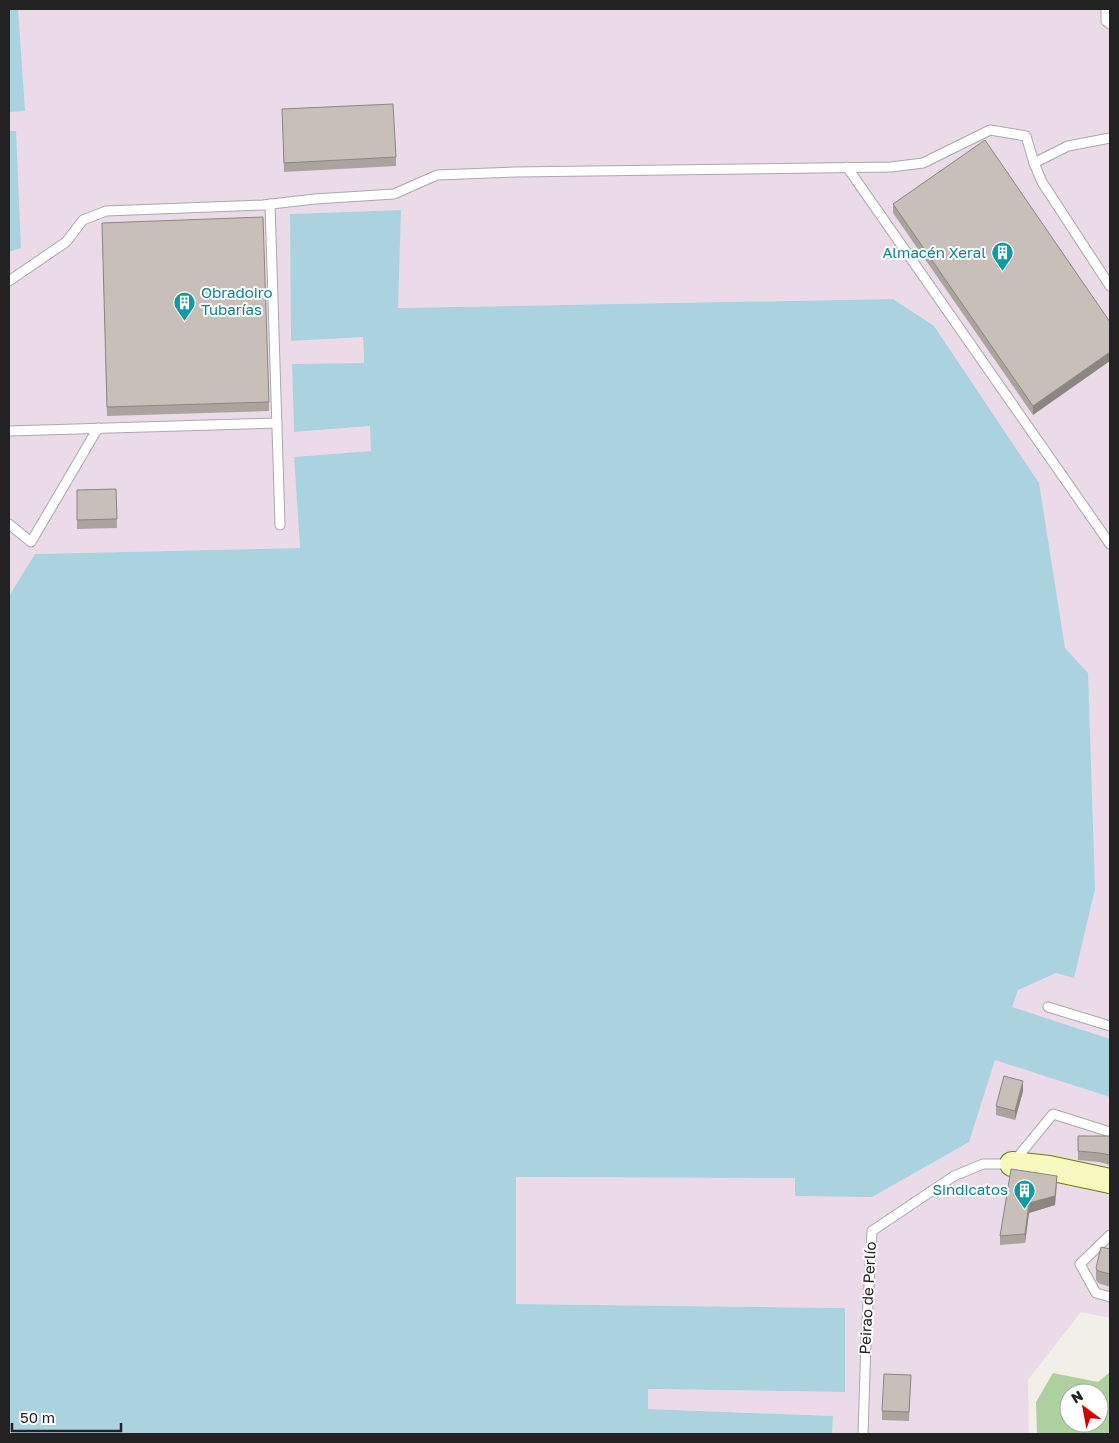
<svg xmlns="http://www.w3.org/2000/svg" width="1119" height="1443" viewBox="0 0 1119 1443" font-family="'Golos Text',sans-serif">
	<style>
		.industrial { fill: #ebdbe8 }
		.forest { fill: #add19e; fill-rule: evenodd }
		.water { fill: #aad3df }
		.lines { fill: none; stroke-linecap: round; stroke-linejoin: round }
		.lane-casing { stroke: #a9a9a9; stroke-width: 11 }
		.secondary-casing { stroke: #707d05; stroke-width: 26 }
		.lane { stroke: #fff; stroke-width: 9 }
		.secondary { stroke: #f7fabf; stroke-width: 24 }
		.wall { fill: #aba49e }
		.shaded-wall { fill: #8b8681 }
		.building { fill: #c7bfb8; stroke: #8b8681 }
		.labels { text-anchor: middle; stroke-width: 4; stroke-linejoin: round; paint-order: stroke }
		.culture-label { font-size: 15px; fill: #0d838f; stroke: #fff; text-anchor: end }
		.street-label { font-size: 15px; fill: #222; stroke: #fff }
	</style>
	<rect width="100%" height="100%" fill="#f2efe9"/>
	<polygon class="industrial" points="18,9 1110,9 1110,1318 1081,1312 1028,1380 1029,1434 832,1434 833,1416 647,1409 648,1389 845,1392 844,1308 516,1304 516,1177 796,1178 795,1195 1065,648 933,326 893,299 397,308 401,210 291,214 291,341 363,336 364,363 292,365 294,432 370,426 372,452 294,457 300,548 36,554 9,596 9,112"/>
	<path class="forest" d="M1110,1372V1434H1037L1036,1402L1053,1373L1098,1382ZM1069,1393H1099V1423H1069Z"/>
	<g class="water">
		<polygon points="9,9 18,9 25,111 9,112"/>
		<polygon points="9,131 16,131 21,248 9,252"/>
		<polygon points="401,210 398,308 893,299 934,326 1039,483 1065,648 1088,673 1095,889 1074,978 1056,973 1018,990 1012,1007 1110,1039 1110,1097 995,1060 969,1142 872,1197 795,1196 795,1178 516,1177 516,1304 845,1308 845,1392 648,1389 648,1409 833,1416 832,1434 9,1434 9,596 35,554 300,548 294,457 371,451 370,426 294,432 292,364 364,363 363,337 291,341 290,214"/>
	</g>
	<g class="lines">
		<defs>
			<g id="lane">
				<polyline points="1106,9 1106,21 1110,24"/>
				<polyline points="1110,138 1068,146 1034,163 1042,182 1110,286"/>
				<polyline points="847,167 1110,544"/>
				<polyline points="270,204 280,525"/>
				<polyline points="9,281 66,242 83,220 106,211 263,205 315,199 394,194 437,175 515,172 891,167 923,163 990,130 1026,136 1034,163"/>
				<polyline points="9,431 277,423"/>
				<polyline points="9,524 31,542 98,428"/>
				<polyline points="1048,1007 1110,1026"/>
				<polyline points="1110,1235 1080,1264 1096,1293 1110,1297"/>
				<polyline points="863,1434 866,1340 872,1231 954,1176 983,1164 1012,1164 1053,1114 1110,1132"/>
			</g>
			<polyline id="secondary" points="1012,1164 1049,1168 1110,1181"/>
		</defs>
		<use href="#lane" class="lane-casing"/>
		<use href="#secondary" class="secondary-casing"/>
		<use href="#lane" class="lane"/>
		<use href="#secondary" class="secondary"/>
	</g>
	<g class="wall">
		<polygon points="282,109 396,157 396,166 284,172"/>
		<polygon points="893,204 1110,322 1033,415 893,213"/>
		<polygon points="102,223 269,402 269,411 107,416"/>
		<polygon points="116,489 117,528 77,529 77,490"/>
		<polygon points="1023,1091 1015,1120 996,1115 996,1106"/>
		<polygon points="1078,1136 1110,1136 1110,1165 1099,1162 1078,1160"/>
		<polygon points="1057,1185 1055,1205 1029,1213 1025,1243 1000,1245 1000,1236"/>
		<polygon points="1110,1249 1110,1287 1098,1283 1096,1280 1096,1268"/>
		<polygon points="911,1375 909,1421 882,1420 882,1411"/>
	</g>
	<g class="shaded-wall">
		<polygon points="1110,352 1110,361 1033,415 1033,406"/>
		<polygon points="1023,1081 1023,1091 1015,1120 1015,1111"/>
		<polygon points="1057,1176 1055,1205 1029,1213 1025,1243 1025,1234 1029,1203"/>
	</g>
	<g class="building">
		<polygon points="393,104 396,157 284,163 282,109"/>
		<polygon points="985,140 1110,322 1110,352 1033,406 893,204"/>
		<polygon points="263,217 269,402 107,407 102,223"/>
		<polygon points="116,489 117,519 77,520 77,490"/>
		<polygon points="1004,1076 1023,1081 1015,1111 996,1106"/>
		<polygon points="1078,1136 1110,1136 1110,1155 1099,1153 1078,1151"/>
		<polygon points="1011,1169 1057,1176 1055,1196 1029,1203 1025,1234 1000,1236"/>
		<polygon points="1101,1247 1110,1249 1110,1274 1098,1271 1096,1268"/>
		<polygon points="884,1374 911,1375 909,1412 882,1411"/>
	</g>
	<defs>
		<symbol id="building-pin" viewBox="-11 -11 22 30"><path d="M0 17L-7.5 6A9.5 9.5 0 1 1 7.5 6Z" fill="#0f9aa8" stroke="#fff"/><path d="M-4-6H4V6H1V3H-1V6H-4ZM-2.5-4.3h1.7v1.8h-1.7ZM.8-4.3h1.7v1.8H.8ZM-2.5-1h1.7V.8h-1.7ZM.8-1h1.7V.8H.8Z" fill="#fff"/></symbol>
	</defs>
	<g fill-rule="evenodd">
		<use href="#building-pin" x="990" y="240" width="25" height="34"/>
		<use href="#building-pin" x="172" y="290" width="25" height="34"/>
		<use href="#building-pin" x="1012" y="1178" width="25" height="34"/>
	</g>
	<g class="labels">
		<g class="culture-label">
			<text x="986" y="258">Almacén Xeral</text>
			<text x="201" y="298" text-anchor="start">Obradoiro<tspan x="201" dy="17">Tubarías</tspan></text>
			<text x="1008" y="1195">Sindicatos</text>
		</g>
		<g class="street-label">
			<text transform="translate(868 1298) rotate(-87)" y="5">Peirao de Perlío</text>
		</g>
	</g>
	<rect width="1119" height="1443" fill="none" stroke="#222222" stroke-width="20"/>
	<g transform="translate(1084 1408) rotate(328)"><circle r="24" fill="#ffffff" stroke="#a7a7a7"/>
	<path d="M0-4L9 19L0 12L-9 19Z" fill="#d40000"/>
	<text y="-8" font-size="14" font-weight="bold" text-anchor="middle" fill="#222222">N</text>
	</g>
	<path d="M12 1423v8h109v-8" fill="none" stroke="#222222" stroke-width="2.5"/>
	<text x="20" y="1423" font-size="15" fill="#222222" stroke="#ffffff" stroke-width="4" paint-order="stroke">50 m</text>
</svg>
